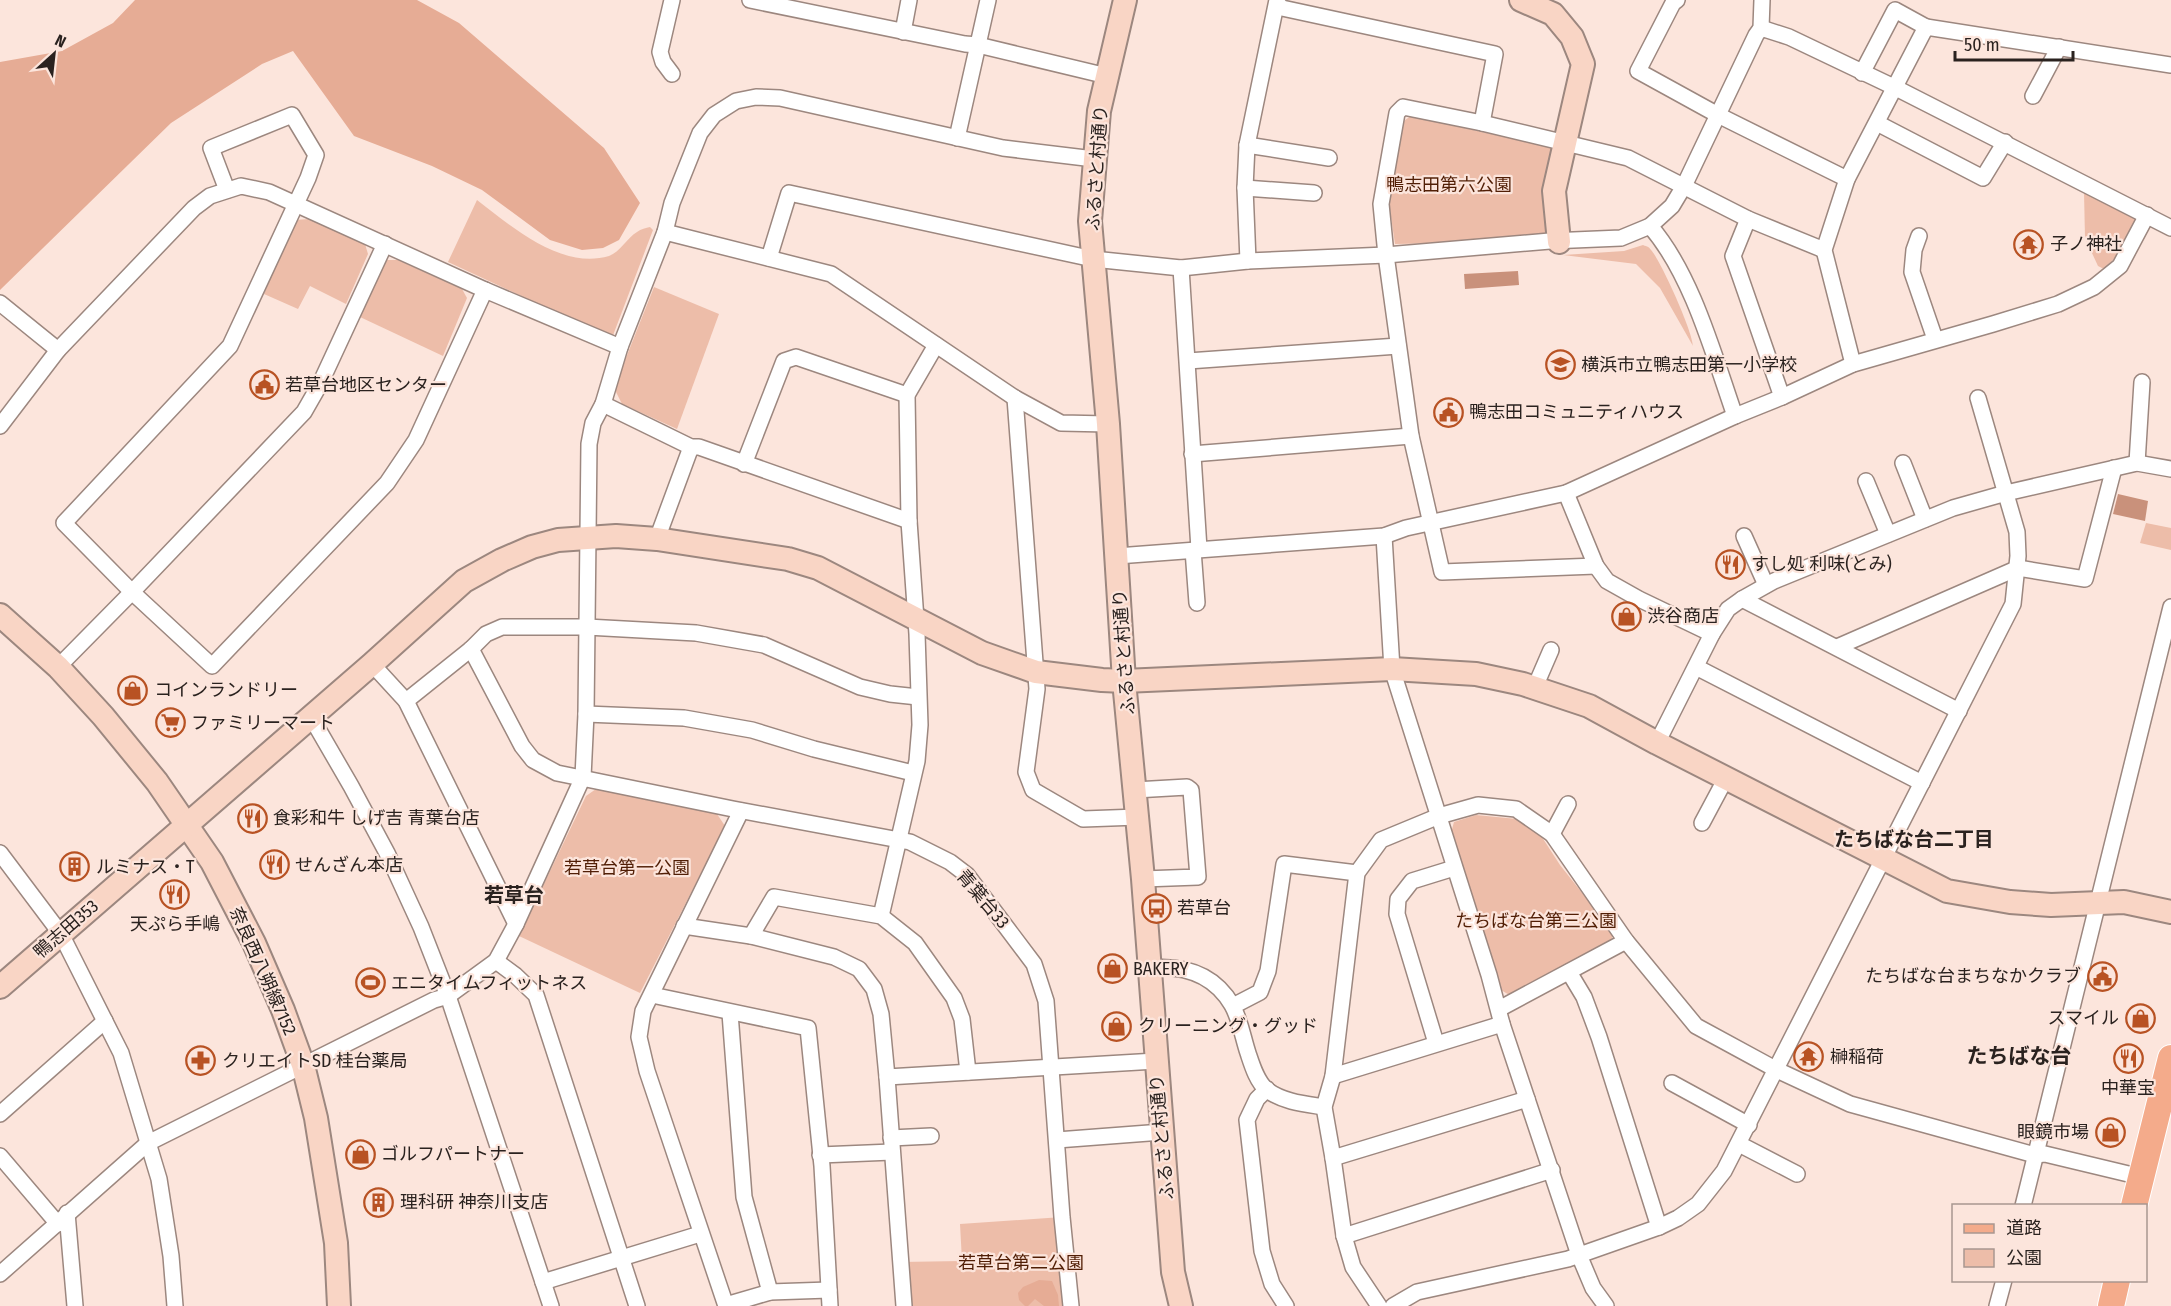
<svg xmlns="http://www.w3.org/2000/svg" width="2171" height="1306" viewBox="0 0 2171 1306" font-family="'Fira Sans Condensed','Noto Sans JP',sans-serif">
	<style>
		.green { fill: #edbda9 }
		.forest { fill: #e6ac95 }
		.water { fill: #c9917b }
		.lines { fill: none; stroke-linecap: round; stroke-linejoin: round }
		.street-casing { stroke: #9c877f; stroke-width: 18 }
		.secondary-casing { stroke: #9c877f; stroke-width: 26 }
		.primary-casing { stroke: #fff; stroke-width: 28 }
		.street { stroke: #fff; stroke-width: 15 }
		.secondary { stroke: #f9d5c5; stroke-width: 22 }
		.primary { stroke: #f4ab8b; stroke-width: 26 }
		.labels { text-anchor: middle; stroke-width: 4.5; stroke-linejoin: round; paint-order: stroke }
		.street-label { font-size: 18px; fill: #2a221f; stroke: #fce5dc }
		.park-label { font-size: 18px; fill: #511e05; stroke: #fce5dc }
		.poi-label { font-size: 18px; fill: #2a221f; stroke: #fce5dc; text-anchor: start }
		.neighbourhood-label { font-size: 20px; font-weight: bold; fill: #2a221f; stroke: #fce5dc }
		.quarter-label { font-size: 21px; font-weight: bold; fill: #2a221f; stroke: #fce5dc }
	</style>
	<rect width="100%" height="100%" fill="#fce5dc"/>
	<g class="green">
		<polygon points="1411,116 1558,149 1550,241 1395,244 1387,190 1402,122"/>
		<polygon points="2084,192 2138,218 2116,257 2104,269 2098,266 2085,238"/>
		<path d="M477,200C512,227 561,270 609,256C620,252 627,238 637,232C641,229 646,228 650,227L653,230L612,338L448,262Z"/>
		<polygon points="309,219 365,244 368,254 346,304 310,286 298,309 264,294 295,220"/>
		<path d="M1643,245C1648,247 1648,246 1651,250C1661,261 1693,332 1693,346L1660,288L1636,264L1563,255L1624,251Z"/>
		<polygon points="386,260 398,260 462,289 467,298 443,356 360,317"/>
		<polygon points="654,287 719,314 677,429 622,404 614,388"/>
		<polygon points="2146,523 2171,528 2171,550 2140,543"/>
		<polygon points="596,789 717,814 725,826 640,993 519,936 586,796"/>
		<polygon points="1476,815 1517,819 1538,831 1560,865 1613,932 1611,943 1511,996 1501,990 1451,833 1454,822"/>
		<polygon points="1062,1217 1071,1306 904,1306 900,1262 962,1261 960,1224"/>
	</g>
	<g class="forest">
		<polygon points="135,0 417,0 459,23 604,148 640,203 619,240 603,248 582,250 550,240 482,190 432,166 354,136 293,51 262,64 171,123 0,290 0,62 62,51 113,23"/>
		<polygon points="1039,1280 1052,1281 1058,1295 1059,1306 1044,1306 1035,1299 1028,1306 1025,1306 1019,1300 1018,1293 1023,1287"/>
	</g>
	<g class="water">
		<polygon points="1518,271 1519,285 1465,289 1464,274"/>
		<polygon points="2118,494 2148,501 2145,521 2113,514"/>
	</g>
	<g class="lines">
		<defs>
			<g id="street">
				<polyline points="672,0 660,52 663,62 672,74"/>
				<polyline points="750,0 965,44 978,45 1107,76"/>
				<polyline points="1677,0 1673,3 1638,71 1718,115 1847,179"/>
				<polyline points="1277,3 1282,8 1495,54 1482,123"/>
				<polyline points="1761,28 1789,37 1896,88 2171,228"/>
				<polyline points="903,32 909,0"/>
				<polyline points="1862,73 1895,10 1926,27"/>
				<polyline points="2033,96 2059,47"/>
				<polyline points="1877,123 1983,178 2005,142"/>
				<polyline points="957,138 988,0"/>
				<polyline points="1247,145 1329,158"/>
				<polyline points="1245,188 1314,193"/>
				<polyline points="227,190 211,148 292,115 316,155 308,178 230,346 64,523 132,592 212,666 387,483 416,440 485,290"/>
				<polyline points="1748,219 1733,256 1782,397"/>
				<path d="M1650,226C1692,274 1714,356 1735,416"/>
				<polyline points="665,232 831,274 1015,398 1061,423 1108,424"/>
				<polyline points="1919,236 1914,250 1912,272 1935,339"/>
				<polyline points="769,258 789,193 1093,259 1181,268 1248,261 1386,255 1550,241 1621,238 1650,226 1672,206 1684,186 1756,35 1761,28 1762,0"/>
				<polyline points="1248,261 1245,188 1247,145 1277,0"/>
				<polyline points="1181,268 1199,549"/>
				<polyline points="0,303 58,350"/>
				<polyline points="1188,361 1398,346"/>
				<polyline points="1853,364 1824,250 1847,179 1926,27 2171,65"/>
				<polyline points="1015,398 1037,689 1026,772 1033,790 1083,819 1138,817"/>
				<polyline points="603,404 691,447 699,447 909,521"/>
				<polyline points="0,426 58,350 194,208 210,196 241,186 269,192 485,290 620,347"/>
				<polyline points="1192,454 1411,436"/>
				<polyline points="1903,463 1925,519"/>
				<polyline points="2137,463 2142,382"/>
				<polyline points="744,464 784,361 796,357 907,395"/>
				<polyline points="1866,481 1888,534"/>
				<polyline points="1566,493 1596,566 1607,581 1639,599 1712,634"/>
				<polyline points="1384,536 1392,669 1489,975 1502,1024 1579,1255 1593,1288 1606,1306"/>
				<polyline points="1744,536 1766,585"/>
				<polyline points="657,539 691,447"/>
				<polyline points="1193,550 1197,603"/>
				<polyline points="1117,556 1384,536 1406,528 1566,493 1735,416 1782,397 1853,364 1993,324 2058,304 2094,287 2120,266 2147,215"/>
				<polyline points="1596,566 1442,572 1411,436 1386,255 1381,204 1397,113 1403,107 1482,123 1628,158 1748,219 1824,250"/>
				<polyline points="1742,599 1959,711"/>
				<polyline points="1837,647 2018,568 2085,579 2114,468"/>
				<polyline points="471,649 522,746 533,760 557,773 733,809 910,842 950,862 967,875 1034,964 1046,1001 1062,1217 1071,1306"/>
				<polyline points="372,664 406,701 516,924"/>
				<polyline points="58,667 132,592 304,412 320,384 385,244"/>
				<polyline points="1696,667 1922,783"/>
				<polyline points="1535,687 1551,650"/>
				<polyline points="406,701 471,649 486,634 502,627 587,627 696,633 764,645 860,687 890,694 918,697"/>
				<polyline points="586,714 684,718 752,730 814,749 913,773"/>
				<polyline points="311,717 351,786 387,853 421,927 448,996 551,1306"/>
				<polyline points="1657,743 1712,634 1728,609 1742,599 1774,581 1953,508 2006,493 2137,463 2171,469"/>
				<polyline points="1135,790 1187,787 1191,790 1198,877 1143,879"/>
				<polyline points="1702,823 1726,778"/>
				<polyline points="1552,834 1568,804"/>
				<polyline points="0,853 61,934 121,1053 159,1179 171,1256 175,1306"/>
				<polyline points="881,916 917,761 920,725 917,634 909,521 907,395 936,345"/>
				<polyline points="684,926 751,936 834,957 859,969 874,989 881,1014 887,1077 904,1306"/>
				<polyline points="751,936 774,897 881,916 915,943 954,998 962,1019 968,1072"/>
				<polyline points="496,961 515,975 536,995 637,1306"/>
				<path d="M1150,968C1184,965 1214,974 1232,1005C1240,1019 1243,1038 1248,1053C1252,1065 1257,1082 1267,1090C1283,1102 1305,1104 1324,1107"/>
				<polyline points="1569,972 1584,997 1599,1037 1659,1227"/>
				<polyline points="652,995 808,1028 822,1166 830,1306"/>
				<polyline points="1233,1006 1260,992 1268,971 1284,864 1357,873"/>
				<polyline points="1499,1009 1626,941"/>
				<polyline points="730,1013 744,1197 770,1292"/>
				<polyline points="1436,1043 1397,914 1398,899 1412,881 1454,868"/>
				<polyline points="1333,1076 1502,1024"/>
				<polyline points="887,1077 1156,1061"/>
				<polyline points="1672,1083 1749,1125"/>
				<polyline points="1267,1089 1257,1099 1247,1120 1262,1251 1272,1284 1286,1306"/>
				<polyline points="0,1114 105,1021"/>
				<polyline points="891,1138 931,1136"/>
				<polyline points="1057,1140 1162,1132"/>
				<polyline points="1739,1144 1797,1174"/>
				<polyline points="820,1155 892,1152"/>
				<polyline points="0,1156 58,1224"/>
				<polyline points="1333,1158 1527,1099"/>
				<polyline points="2023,1206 2171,607"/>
				<polyline points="67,1213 75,1306"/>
				<polyline points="1344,1236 1552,1170"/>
				<polyline points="0,1274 148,1143 434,1000 448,996 496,961 516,924 583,777 586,714 589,444 593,423 603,404 620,347 665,232 672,203 700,133 714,115 736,101 756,97 780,98 1003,148 1094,159"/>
				<polyline points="543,1282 700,1234"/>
				<polyline points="726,1305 770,1292 829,1290"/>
				<polyline points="726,1306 647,1071 639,1037 643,1011 741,811"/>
				<polyline points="1379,1306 1353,1267 1344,1236 1333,1158 1324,1107 1333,1076 1357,873 1381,840 1439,816 1478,805 1516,809 1552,834 1626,941 1696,1026 1777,1070 1850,1104 2035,1155 2045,1154 2141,1177"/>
				<polyline points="1393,1306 1417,1292 1568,1259 1659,1227 1678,1218 1698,1204 1724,1171 2013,604 2018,556 2017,532 1978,398"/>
				<polyline points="1997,1306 2004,1280"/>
			</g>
			<g id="secondary">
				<polyline points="1125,0 1099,111 1090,221 1108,424 1124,681 1143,879 1173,1272 1181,1306"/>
				<polyline points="1521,0 1553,14 1572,37 1583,64 1554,191 1559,242"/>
				<polyline points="0,615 58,667 103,716 157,782 212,862 254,943 283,1010 303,1065 316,1118 336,1243 339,1306"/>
				<polyline points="0,987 372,664 464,581 502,560 532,547 558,540 616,536 657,539 788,559 818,568 982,653 1036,672 1102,680 1124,681 1392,669 1476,674 1523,684 1589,706 1657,743 1947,891 2010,902 2051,905 2124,902 2171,912"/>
			</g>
			<g id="primary">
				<polyline points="2134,1206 2171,1058"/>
				<polyline points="2111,1306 2117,1280"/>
			</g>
		</defs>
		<use href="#street" class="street-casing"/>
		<use href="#secondary" class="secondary-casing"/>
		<use href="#primary" class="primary-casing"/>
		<use href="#street" class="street"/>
		<use href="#secondary" class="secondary"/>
		<use href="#primary" class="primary"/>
	</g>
	<defs>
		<symbol id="temple-ring" viewBox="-11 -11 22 22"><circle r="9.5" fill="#fce5dc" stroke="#b85223" stroke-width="1.5"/><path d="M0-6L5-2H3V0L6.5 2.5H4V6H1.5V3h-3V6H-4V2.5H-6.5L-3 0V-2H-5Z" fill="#b85223"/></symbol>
		<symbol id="school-ring" viewBox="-11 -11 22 22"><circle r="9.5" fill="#fce5dc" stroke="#b85223" stroke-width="1.5"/><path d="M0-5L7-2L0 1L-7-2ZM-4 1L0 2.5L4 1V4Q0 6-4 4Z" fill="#b85223"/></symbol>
		<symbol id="civic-ring" viewBox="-11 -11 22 22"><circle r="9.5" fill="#fce5dc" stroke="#b85223" stroke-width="1.5"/><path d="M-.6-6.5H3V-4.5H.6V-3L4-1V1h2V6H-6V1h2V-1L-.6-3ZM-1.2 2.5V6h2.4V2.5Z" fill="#b85223"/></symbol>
		<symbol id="restaurant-ring" viewBox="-11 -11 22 22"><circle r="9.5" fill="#fce5dc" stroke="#b85223" stroke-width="1.5"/><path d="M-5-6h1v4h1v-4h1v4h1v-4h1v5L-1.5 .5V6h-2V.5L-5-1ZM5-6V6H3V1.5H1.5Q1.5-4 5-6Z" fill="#b85223"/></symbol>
		<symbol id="shop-ring" viewBox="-11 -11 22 22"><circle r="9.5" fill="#fce5dc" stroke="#b85223" stroke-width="1.5"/><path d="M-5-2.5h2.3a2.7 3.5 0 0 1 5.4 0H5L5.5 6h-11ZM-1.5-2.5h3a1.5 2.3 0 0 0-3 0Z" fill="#b85223"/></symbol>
		<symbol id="supermarket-ring" viewBox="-11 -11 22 22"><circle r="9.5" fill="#fce5dc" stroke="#b85223" stroke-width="1.5"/><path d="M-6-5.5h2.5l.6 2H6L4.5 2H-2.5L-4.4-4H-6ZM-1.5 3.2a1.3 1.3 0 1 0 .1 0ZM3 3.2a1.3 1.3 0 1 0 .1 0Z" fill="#b85223"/></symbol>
		<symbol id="building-ring" viewBox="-11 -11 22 22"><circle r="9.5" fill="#fce5dc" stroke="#b85223" stroke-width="1.5"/><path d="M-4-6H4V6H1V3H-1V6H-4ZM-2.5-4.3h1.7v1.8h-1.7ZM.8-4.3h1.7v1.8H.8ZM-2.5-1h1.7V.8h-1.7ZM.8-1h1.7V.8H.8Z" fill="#b85223"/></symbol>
		<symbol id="bus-ring" viewBox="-11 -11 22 22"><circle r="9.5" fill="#fce5dc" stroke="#b85223" stroke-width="1.5"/><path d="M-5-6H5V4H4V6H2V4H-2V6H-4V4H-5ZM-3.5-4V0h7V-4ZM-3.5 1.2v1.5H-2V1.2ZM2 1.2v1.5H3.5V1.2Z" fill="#b85223"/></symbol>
		<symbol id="stadium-ring" viewBox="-11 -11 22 22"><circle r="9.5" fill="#fce5dc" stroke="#b85223" stroke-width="1.5"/><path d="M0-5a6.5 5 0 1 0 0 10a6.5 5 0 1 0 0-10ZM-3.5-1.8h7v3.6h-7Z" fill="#b85223"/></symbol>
		<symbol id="pharmacy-ring" viewBox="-11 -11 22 22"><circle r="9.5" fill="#fce5dc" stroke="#b85223" stroke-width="1.5"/><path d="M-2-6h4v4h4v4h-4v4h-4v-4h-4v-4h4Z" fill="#b85223"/></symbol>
	</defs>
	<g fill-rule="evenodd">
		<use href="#temple-ring" x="2012" y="228" width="33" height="33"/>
		<use href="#school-ring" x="1544" y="348" width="33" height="33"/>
		<use href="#civic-ring" x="248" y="368" width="33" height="33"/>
		<use href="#civic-ring" x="1432" y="396" width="33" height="33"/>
		<use href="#restaurant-ring" x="1714" y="548" width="33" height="33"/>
		<use href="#shop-ring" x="1610" y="600" width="33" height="33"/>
		<use href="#shop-ring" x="116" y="674" width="33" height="33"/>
		<use href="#supermarket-ring" x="154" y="706" width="33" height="33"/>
		<use href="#restaurant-ring" x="236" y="802" width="33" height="33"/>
		<use href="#restaurant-ring" x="258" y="848" width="33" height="33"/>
		<use href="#building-ring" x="58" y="850" width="33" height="33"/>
		<use href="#restaurant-ring" x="158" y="878" width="33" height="33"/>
		<use href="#bus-ring" x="1140" y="892" width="33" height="33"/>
		<use href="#shop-ring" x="1096" y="952" width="33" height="33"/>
		<use href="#civic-ring" x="2086" y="960" width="33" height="33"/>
		<use href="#stadium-ring" x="354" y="966" width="33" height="33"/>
		<use href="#shop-ring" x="2124" y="1002" width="33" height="33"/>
		<use href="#shop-ring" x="1100" y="1010" width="33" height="33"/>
		<use href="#temple-ring" x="1792" y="1040" width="33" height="33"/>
		<use href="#restaurant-ring" x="2112" y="1042" width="33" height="33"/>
		<use href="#pharmacy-ring" x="184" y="1044" width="33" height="33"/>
		<use href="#shop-ring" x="2094" y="1116" width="33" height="33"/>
		<use href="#shop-ring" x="344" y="1138" width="33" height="33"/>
		<use href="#building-ring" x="362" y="1186" width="33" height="33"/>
	</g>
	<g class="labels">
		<g class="street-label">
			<text transform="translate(1097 168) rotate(-86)" y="6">ふるさと村通り</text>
			<text transform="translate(1124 652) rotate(-94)" y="6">ふるさと村通り</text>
			<text transform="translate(983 899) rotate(50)" y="6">青葉台33</text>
			<text transform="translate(66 929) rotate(-41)" y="6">鴨志田353</text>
			<text transform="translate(263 971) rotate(66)" y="6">奈良西八朔線7152</text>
			<text transform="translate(1162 1137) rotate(-95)" y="6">ふるさと村通り</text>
		</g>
		<g class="park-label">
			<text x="1449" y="191">鴨志田第六公園</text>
			<text x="627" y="874">若草台第一公園</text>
			<text x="1536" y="927">たちばな台第三公園</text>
			<text x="1021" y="1269">若草台第二公園</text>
		</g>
		<g class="poi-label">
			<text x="2050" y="250">子ノ神社</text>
			<text x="1581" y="371">横浜市立鴨志田第一小学校</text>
			<text x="285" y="391">若草台地区センター</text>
			<text x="1469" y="418">鴨志田コミュニティハウス</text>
			<text x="1751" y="570">すし処 利味(とみ)</text>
			<text x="1647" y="622">渋谷商店</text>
			<text x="154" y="696">コインランドリー</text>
			<text x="191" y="729">ファミリーマート</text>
			<text x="273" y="824">食彩和牛 しげ吉 青葉台店</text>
			<text x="295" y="871">せんざん本店</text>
			<text x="96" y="873">ルミナス・T</text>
			<text x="1177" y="914">若草台</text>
			<text x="175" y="930" text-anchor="middle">天ぷら手嶋</text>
			<text x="1133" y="975">BAKERY</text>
			<text x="2081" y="982" text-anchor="end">たちばな台まちなかクラブ</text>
			<text x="391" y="989">エニタイムフィットネス</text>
			<text x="2119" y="1024" text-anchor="end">スマイル</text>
			<text x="1138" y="1032">クリーニング・グッド</text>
			<text x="1830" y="1063">榊稲荷</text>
			<text x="222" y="1067">クリエイトSD 桂台薬局</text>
			<text x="2128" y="1094" text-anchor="middle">中華宝</text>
			<text x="2089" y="1138" text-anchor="end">眼鏡市場</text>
			<text x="381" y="1160">ゴルフパートナー</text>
			<text x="400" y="1208">理科研 神奈川支店</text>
		</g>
		<g class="neighbourhood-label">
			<text x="1914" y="846">たちばな台二丁目</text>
			<text x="514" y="902">若草台</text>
		</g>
		<g class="quarter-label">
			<text x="2019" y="1063">たちばな台</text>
		</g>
	</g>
	<rect x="1952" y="1204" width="195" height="78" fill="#fce5dc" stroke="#a89790" stroke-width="1.5"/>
	<rect x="1964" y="1224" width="30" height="9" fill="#f4ab8b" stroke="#a89790" stroke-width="1.5"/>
	<text x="2006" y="1234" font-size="18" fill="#2a221f">道路</text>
	<rect x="1964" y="1249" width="30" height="18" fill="#edbda9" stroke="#a89790" stroke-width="1.5"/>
	<text x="2006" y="1264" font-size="18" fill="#2a221f">公園</text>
	<g transform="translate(54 54) rotate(27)" stroke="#fce5dc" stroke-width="4.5" paint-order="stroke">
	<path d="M0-4.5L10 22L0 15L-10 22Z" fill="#2a221f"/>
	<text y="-9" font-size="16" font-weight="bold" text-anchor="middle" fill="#2a221f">N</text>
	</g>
	<path d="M1955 51v9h118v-9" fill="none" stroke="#2a221f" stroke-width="3"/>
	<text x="1964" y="51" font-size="18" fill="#2a221f" stroke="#fce5dc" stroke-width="4.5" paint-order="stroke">50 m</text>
</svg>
